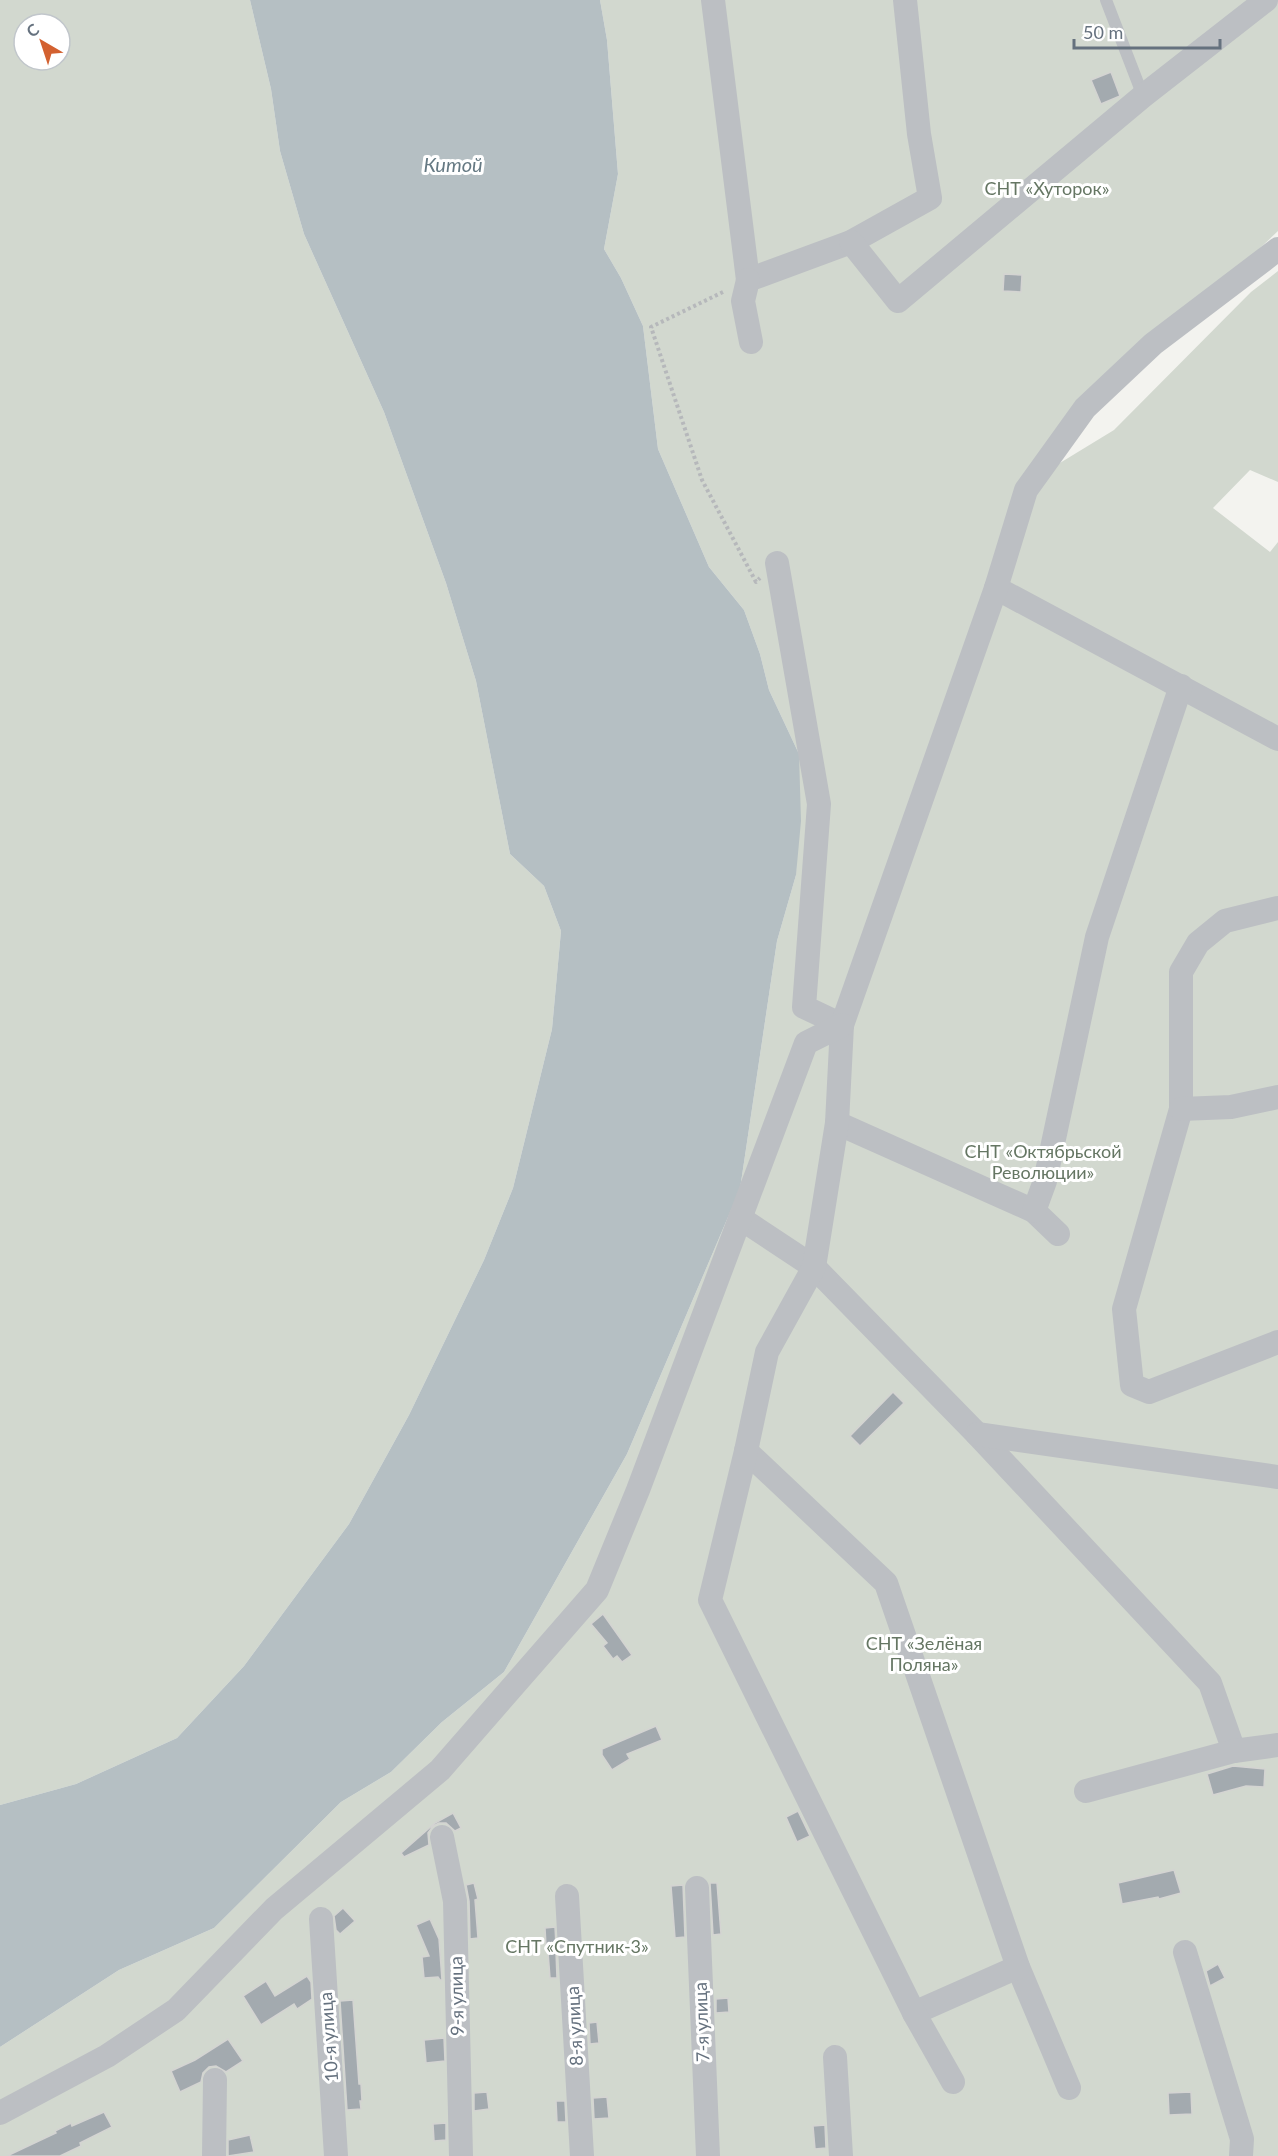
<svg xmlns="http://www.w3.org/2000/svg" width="1278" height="2156" viewBox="0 0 1278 2156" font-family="Lato,sans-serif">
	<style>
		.green { fill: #d2d8cf; fill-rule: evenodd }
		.water { fill: #b5bfc3 }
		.building { fill: #a3aaaf; stroke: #d4d4d2; stroke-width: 1.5 }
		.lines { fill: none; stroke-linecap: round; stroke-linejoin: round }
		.path { stroke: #b6b8bb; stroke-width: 4; stroke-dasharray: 3 3; stroke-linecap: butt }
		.lane { stroke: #bcbfc3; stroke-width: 12 }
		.street { stroke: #bcbfc3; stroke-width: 24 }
		.labels { text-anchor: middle; stroke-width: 6; stroke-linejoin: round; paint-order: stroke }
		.park-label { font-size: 18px; fill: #657663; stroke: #fff }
		.street-label { font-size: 18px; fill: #65717e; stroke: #fff }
		.water-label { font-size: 20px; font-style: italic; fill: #657983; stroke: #fff }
	</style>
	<rect width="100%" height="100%" fill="#f3f3ef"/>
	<g class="green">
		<path d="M0,0H250L271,89L280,151L304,234L384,412L446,583L476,681L510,854L544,886L561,931L552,1029L513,1188L484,1260L409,1415L349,1524L244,1666L177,1738L76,1784L0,1805ZM24,24H60V60H24Z"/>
		<polygon points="600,0 1278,0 1278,231 1024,473 1032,480 1114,430 1251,292 1278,271 1278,482 1250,470 1213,508 1270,552 1278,542 1278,2156 0,2156 0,2047 119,1970 214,1928 341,1802 391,1772 442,1722 504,1672 627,1454 740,1189 777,941 796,875 799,754 769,690 760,654 744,610 709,567 658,449 643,326 621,278 604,249 618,174 607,40"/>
	</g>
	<polygon class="water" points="250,0 600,0 607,40 618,174 604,249 621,278 643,326 658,449 709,567 744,610 760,654 769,690 799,754 801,821 796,875 777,941 740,1189 627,1454 504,1672 442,1722 391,1772 341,1802 214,1928 119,1970 0,2047 0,1805 76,1784 177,1738 244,1666 349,1524 409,1415 484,1260 513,1188 552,1029 561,931 544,886 510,854 476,681 446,583 384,412 304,234 280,151 271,89"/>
	<g class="building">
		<polygon points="1111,72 1120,96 1101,104 1091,80"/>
		<polygon points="1004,274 1022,275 1021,292 1003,291"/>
		<polygon points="893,1392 904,1403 860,1446 850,1436"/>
		<polygon points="603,1614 632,1655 622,1662 617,1656 613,1659 603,1646 607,1643 591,1624"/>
		<polygon points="656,1726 662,1740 627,1754 630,1759 612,1770 602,1755 602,1749"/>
		<polygon points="1233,1766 1265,1769 1264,1787 1246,1786 1213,1795 1207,1774"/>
		<polygon points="798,1811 810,1836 797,1842 786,1817"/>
		<polygon points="453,1813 461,1828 455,1831 446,1823 439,1823 433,1826 428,1833 429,1845 404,1857 401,1853 435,1823"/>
		<polygon points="1174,1870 1181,1893 1159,1899 1158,1897 1122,1904 1118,1883"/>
		<polygon points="474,1883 478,1899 475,1900 478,1938 470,1939 469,1901 466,1885"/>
		<polygon points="710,1883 717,1883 721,1934 713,1935"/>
		<polygon points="683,1885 685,1937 675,1938 671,1886"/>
		<polygon points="343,1908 355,1921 340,1934 336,1930 334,1916"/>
		<polygon points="430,1919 439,1939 442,1980 440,1980 438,1977 424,1978 422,1957 429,1956 416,1925"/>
		<polygon points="555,1927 556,1945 546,1946 545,1928"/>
		<polygon points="548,1952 556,1952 557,1978 550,1978"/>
		<polygon points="1218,1964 1225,1978 1210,1986 1206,1971"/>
		<polygon points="307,1976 311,1982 312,1999 297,2009 294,2004 261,2025 243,1996 266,1981 275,1996"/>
		<polygon points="728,1998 729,2012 716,2013 716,1999"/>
		<polygon points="353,2000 359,2084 361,2084 362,2101 360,2101 361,2109 347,2110 340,2001"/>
		<polygon points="597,2022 599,2043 590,2044 589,2023"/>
		<polygon points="444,2038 445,2061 426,2063 424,2040"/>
		<polygon points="228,2039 243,2061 226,2072 216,2066 209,2067 203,2073 201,2082 180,2092 171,2071 195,2060"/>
		<polygon points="487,2092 489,2109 474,2111 474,2093"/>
		<polygon points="1191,2092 1192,2114 1169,2115 1168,2093"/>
		<polygon points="607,2097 609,2118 594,2119 593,2098"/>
		<polygon points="556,2101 565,2101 566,2122 557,2122"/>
		<polygon points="104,2112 112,2127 80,2143 81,2146 60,2156 7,2156 56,2133 55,2131 71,2123 72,2126"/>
		<polygon points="446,2123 446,2140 434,2141 433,2124"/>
		<polygon points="825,2125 826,2148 815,2149 813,2126"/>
		<polygon points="250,2135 254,2152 228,2156 228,2140"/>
	</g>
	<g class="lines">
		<polyline class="path" points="723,292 651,327 702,480 756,582 760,578"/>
		<polyline class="lane" points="1106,0 1143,96"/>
		<g class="street">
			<polyline points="713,0 748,280 851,242 930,198 919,134 905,0"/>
			<polyline points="851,242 898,301 1143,96 1266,0"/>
			<polyline points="748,280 743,301 751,342"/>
			<polyline points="777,563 819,804 804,1007 842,1025"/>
			<polyline points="996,588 1278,739"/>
			<polyline points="1278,908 1225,921 1198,943 1181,972 1181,1109 1124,1309 1132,1385 1149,1392 1278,1342"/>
			<polyline points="1181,1109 1231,1107 1278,1097"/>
			<polyline points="837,1123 1034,1211 1058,1234"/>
			<polyline points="1034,1211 1045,1181 1097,937 1181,686"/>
			<polyline points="740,1218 814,1267 977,1434 1210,1683 1234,1751"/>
			<polyline points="977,1434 1278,1477"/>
			<polyline points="746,1451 886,1583 1018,1967 1069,2088"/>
			<polyline points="1086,1791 1234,1751 1278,1745"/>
			<polyline points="442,1837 455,1901 461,2156"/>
			<polyline points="697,1888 708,2156"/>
			<polyline points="567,1896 582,2156"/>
			<polyline points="321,1919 336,2156"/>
			<polyline points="1185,1952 1242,2139 1241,2156"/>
			<polyline points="914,2013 1018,1967"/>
			<polyline points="835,2057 841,2156"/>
			<polyline points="953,2082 914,2013 710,1600 746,1451 767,1352 814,1267 837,1123 842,1025 996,588 1026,490 1085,408 1153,344 1278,249"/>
			<polyline points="0,2113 107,2056 176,2010 274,1909 440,1770 597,1590 638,1490 806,1043 842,1025"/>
			<polyline points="214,2156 215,2080"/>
		</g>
	</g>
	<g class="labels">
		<g class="park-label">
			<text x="1047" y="195">СНТ «Хуторок»</text>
			<text x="1043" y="1158">СНТ «Октябрьской<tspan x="1043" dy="21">Революции»</tspan></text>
			<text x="924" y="1650">СНТ «Зелёная<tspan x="924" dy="21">Поляна»</tspan></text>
			<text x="577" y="1953">СНТ «Спутник-3»</text>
		</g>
		<g class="street-label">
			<text transform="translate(457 1996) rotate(-91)" y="6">9-я улица</text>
			<text transform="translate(702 2022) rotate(-92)" y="6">7-я улица</text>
			<text transform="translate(575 2026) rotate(-93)" y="6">8-я улица</text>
			<text transform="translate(329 2037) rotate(-94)" y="6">10-я улица</text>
		</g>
		<g class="water-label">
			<text x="453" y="172">Китой</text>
		</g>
	</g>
	<g transform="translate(42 42) rotate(321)"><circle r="28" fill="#ffffff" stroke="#c1c6cb" stroke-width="1.5"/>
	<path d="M0-4.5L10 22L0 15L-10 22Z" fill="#d36130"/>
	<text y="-9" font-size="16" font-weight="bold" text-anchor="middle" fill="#65717e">С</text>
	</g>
	<path d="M1074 39v9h146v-9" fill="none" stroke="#65717e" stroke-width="3"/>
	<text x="1083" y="39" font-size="18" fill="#65717e" stroke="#ffffff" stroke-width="4.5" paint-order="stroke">50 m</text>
</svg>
